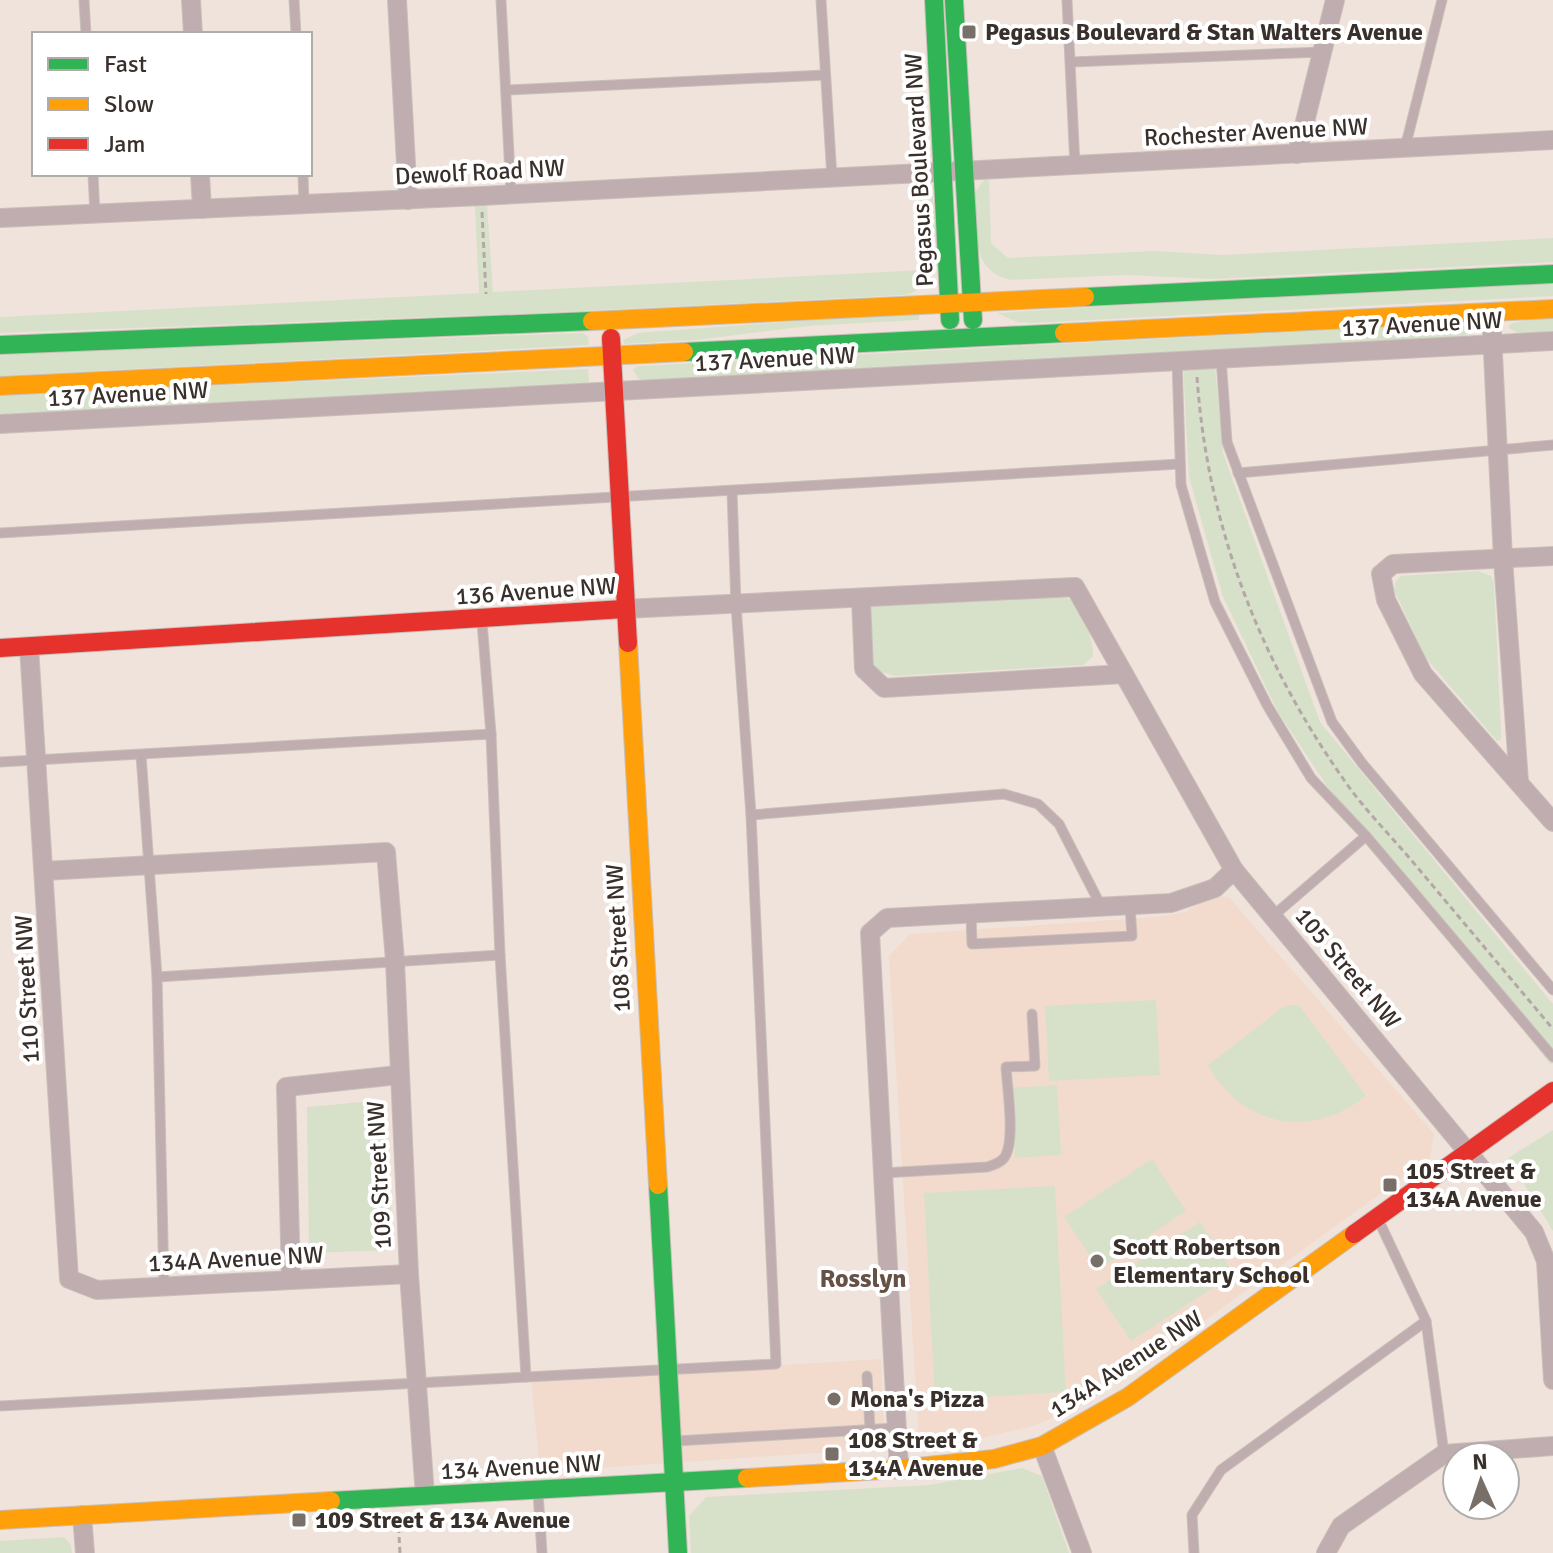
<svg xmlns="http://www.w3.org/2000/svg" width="1553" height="1553" viewBox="0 0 1553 1553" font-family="Signika,sans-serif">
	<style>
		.built { fill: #f2dbcd }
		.green { fill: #d7e1ca }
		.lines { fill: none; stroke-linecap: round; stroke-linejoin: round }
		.lane-casing { stroke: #cac0b9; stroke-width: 11 }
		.street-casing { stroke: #cac0b9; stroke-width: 20 }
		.fast-casing { stroke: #cac0b9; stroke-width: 20 }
		.slow-casing { stroke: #cac0b9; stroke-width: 20 }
		.jam-casing { stroke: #cac0b9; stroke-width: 20 }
		.path { stroke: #b4a7a6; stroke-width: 3; stroke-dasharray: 6 4; stroke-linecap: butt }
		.lane { stroke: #bfadb0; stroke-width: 9 }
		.street { stroke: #bfadb0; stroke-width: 18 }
		.fast { stroke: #30b455; stroke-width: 18 }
		.slow { stroke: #ff9f0a; stroke-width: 18 }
		.jam { stroke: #e5322d; stroke-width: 18 }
		.poi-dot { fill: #796f69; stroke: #fff; stroke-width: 3 }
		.labels { text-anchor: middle; stroke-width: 8; stroke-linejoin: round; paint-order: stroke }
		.poi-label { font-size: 24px; font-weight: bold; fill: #39302b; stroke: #fff; text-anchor: start }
		.street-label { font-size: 24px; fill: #39302b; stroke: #fff }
		.neighbourhood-label { font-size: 26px; font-weight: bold; fill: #655145; stroke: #fff }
	</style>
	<rect width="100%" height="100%" fill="#f0e3db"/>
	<g class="built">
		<polygon points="1212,896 1229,897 1434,1134 1430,1158 1143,1365 1090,1400 1037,1425 937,1449 919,1442 889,956 910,934 1156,917 1185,912"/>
		<polygon points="881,1359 884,1431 874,1449 540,1472 531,1380"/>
	</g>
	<g class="green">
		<path d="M984,180H989L991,243L1008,258L1155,251L1222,255L1553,238V262L1212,279L1126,275L1011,280C968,271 977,227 975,192Z"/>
		<path d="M919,184H923L933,195C935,232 950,283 905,295L539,313L0,333V317L479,293L475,206L487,205L493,292L923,270Z"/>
		<polygon points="1553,279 1553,296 1032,323 1017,322 997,313"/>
		<polygon points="919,312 919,320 808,326 697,340 624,344 623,340 638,333"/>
		<polygon points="1553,316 1553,333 1518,334 1508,327 1512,323"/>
		<polygon points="1465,323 1470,326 1470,333 1458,338 649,382 639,379 633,370 638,366"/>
		<polygon points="581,333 588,336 589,345 0,376 0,354"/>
		<polygon points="1215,365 1223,453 1320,722 1553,1004 1553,1063 1551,1065 1327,786 1278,712 1223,597 1189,477 1183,367"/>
		<polygon points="588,369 589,382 581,385 0,418 0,395"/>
		<polygon points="1478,571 1491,576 1494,584 1501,734 1501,739 1497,741 1426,658 1394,590 1396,581 1401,576"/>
		<path d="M1055,595L1072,600C1083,616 1093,636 1093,656L1084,665L895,676L878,671L868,655V609L876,605Z"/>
		<polygon points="1156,1000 1160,1075 1049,1081 1045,1006"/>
		<path d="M1286,1005H1299L1366,1096C1311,1140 1242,1127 1208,1065Z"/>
		<polygon points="1057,1085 1061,1155 1015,1158 1011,1088"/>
		<polygon points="384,1100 394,1250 309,1253 307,1107"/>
		<polygon points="1553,1130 1553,1231 1508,1158"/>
		<polygon points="1152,1159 1186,1211 1099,1269 1064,1217"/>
		<polygon points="1055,1186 1066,1392 935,1400 924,1193"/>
		<polygon points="1200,1222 1234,1274 1131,1341 1096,1289"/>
		<polygon points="1022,1468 1042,1476 1069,1553 691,1553 689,1516 706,1497 929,1485"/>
		<polygon points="64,1537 71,1545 72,1553 0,1553 0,1541"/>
	</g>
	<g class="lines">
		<defs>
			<g id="lane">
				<polyline points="84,0 86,34"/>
				<polyline points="294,0 296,34"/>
				<polyline points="501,0 511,194"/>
				<polyline points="821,0 832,178"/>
				<polyline points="1067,0 1075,166"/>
				<polyline points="1071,62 1322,52"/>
				<polyline points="506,90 825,75"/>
				<polyline points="1405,148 1442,0"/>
				<polyline points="93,174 95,215"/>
				<polyline points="303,174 304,205"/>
				<polyline points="1221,358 1227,442 1332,722 1362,763 1553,990"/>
				<polyline points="1177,360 1181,485 1215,602 1267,705 1311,778 1366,836 1553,1057"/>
				<polyline points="1238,473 1553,445"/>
				<polyline points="0,533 1180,464"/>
				<polyline points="482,622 491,734"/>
				<polyline points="141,755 157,977 164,1287"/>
				<polyline points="0,762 491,734 500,955 526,1377 0,1406"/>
				<polyline points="751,815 1004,794 1038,804 1059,824 1102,908"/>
				<polyline points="971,914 972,944 1132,936 1130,906"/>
				<polyline points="1273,916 1366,836"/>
				<polyline points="157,977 500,955"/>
				<path d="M883,1173L987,1167C994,1165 1000,1163 1004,1158C1016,1142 1007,1087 1006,1067L1035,1066L1032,1014"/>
				<polyline points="1379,1221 1426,1321 1444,1454"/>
				<polyline points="867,1376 870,1429"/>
				<polyline points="526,1377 776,1364 751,815 736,605 732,491"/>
				<polyline points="676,1441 896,1428"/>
				<polyline points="538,1493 542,1553"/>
				<polyline points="1194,1553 1192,1515 1221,1470 1426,1321"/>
			</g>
			<g id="street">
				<polyline points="191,0 193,34"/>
				<polyline points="397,0 408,200"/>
				<polyline points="1297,154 1335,0"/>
				<polyline points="200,174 202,209"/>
				<polyline points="0,218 481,196 1553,140"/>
				<polyline points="1491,312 1503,559 1519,782"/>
				<polyline points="0,424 1553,341"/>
				<polyline points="1553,556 1393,564 1381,574 1386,600 1423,674 1553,822"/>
				<polyline points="861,599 864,669 884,688 1124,674"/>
				<polyline points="624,609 1075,587 1234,870 1534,1232 1546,1261 1553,1380"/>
				<polyline points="29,647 69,1279 97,1290 409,1274"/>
				<polyline points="44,871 386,852 395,961 409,1274 425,1496"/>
				<polyline points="291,1280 286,1087 398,1075"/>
				<polyline points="1042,1446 1082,1553"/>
				<polyline points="899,1469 870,933 887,918 1171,903 1215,888 1234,870"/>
				<polyline points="82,1515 85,1553"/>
				<polyline points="1326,1553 1341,1526 1444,1454 1553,1446"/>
			</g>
			<g id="fast">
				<polyline points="934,0 950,320"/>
				<polyline points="954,0 973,320"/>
				<polyline points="1085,297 1553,274"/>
				<polyline points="0,345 592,321"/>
				<polyline points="684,352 1064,333"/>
				<polyline points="658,1185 678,1553"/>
				<polyline points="331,1501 747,1478"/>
			</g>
			<g id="slow">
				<polyline points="592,321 1085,297"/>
				<polyline points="1064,333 1553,309"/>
				<polyline points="0,386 684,352"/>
				<polyline points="628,643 658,1185"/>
				<polyline points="747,1478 899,1469 994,1459 1042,1446 1128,1397 1354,1234"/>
				<polyline points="0,1520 331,1501"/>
			</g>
			<g id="jam">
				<polyline points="611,338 628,643"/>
				<polyline points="0,648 624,609"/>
				<polyline points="1354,1234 1553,1091"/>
			</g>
		</defs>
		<use href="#lane" class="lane-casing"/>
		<use href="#street" class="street-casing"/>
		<use href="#fast" class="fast-casing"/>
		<use href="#slow" class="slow-casing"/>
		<use href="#jam" class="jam-casing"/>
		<g class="path">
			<polyline points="482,212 486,294"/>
			<path d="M1197,377C1207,523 1258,657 1342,777C1362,807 1389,834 1412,861C1459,917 1506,973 1553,1029"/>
			<polyline points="398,1517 400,1553"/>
		</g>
		<use href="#lane" class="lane"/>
		<use href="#street" class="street"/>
		<use href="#fast" class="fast"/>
		<use href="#slow" class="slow"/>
		<use href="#jam" class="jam"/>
	</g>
	<g class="poi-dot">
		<rect x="961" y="24" width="16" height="16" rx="4"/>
		<rect x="1382" y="1177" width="16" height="16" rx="4"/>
		<circle cx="1097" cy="1261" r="8"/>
		<circle cx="834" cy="1399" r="8"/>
		<rect x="824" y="1446" width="16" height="16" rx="4"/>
		<rect x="291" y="1512" width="16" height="16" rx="4"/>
	</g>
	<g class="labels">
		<g class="poi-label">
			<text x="985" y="40">Pegasus Boulevard &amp; Stan Walters Avenue</text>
			<text x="1406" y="1179">105 Street &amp;<tspan x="1406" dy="28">134A Avenue</tspan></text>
			<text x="1113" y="1255">Scott Robertson<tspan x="1113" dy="28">Elementary School</tspan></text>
			<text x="850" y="1407">Mona's Pizza</text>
			<text x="848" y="1448">108 Street &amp;<tspan x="848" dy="28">134A Avenue</tspan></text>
			<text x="315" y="1528">109 Street &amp; 134 Avenue</text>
		</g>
		<g class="street-label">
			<text transform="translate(1256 132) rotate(-3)" y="8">Rochester Avenue NW</text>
			<text transform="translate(919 170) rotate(-93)" y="8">Pegasus Boulevard NW</text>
			<text transform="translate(480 172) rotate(-3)" y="8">Dewolf Road NW</text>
			<text transform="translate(1422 324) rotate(-3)" y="8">137 Avenue NW</text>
			<text transform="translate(775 359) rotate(-3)" y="8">137 Avenue NW</text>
			<text transform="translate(128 394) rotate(-3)" y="8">137 Avenue NW</text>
			<text transform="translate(536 591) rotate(-4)" y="8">136 Avenue NW</text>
			<text transform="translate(618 938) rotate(-93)" y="8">108 Street NW</text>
			<text transform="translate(1348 968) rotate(50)" y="8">105 Street NW</text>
			<text transform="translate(27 989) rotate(-93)" y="8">110 Street NW</text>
			<text transform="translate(379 1175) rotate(-93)" y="8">109 Street NW</text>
			<text transform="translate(236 1259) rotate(-3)" y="8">134A Avenue NW</text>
			<text transform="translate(1126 1364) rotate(-33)" y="8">134A Avenue NW</text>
			<text transform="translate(521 1467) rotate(-3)" y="8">134 Avenue NW</text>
		</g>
		<g class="neighbourhood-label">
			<text x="863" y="1287">Rosslyn</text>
		</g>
	</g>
	<rect x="32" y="32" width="280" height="144" fill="#ffffff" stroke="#b0acaa" stroke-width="2"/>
	<rect x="48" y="58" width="40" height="12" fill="#30b455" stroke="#b0acaa" stroke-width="2"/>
	<text x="104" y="72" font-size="24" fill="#39302b">Fast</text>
	<rect x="48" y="98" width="40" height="12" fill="#ff9f0a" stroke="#b0acaa" stroke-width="2"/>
	<text x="104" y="112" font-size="24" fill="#39302b">Slow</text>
	<rect x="48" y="138" width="40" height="12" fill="#e5322d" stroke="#b0acaa" stroke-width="2"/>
	<text x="104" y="152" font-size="24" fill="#39302b">Jam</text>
	<g transform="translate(1481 1481) rotate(357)"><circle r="38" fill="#ffffff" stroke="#b0acaa" stroke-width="2"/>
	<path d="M0-6L14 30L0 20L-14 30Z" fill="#796f69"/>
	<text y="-12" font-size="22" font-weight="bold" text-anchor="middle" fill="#39302b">N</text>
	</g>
</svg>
